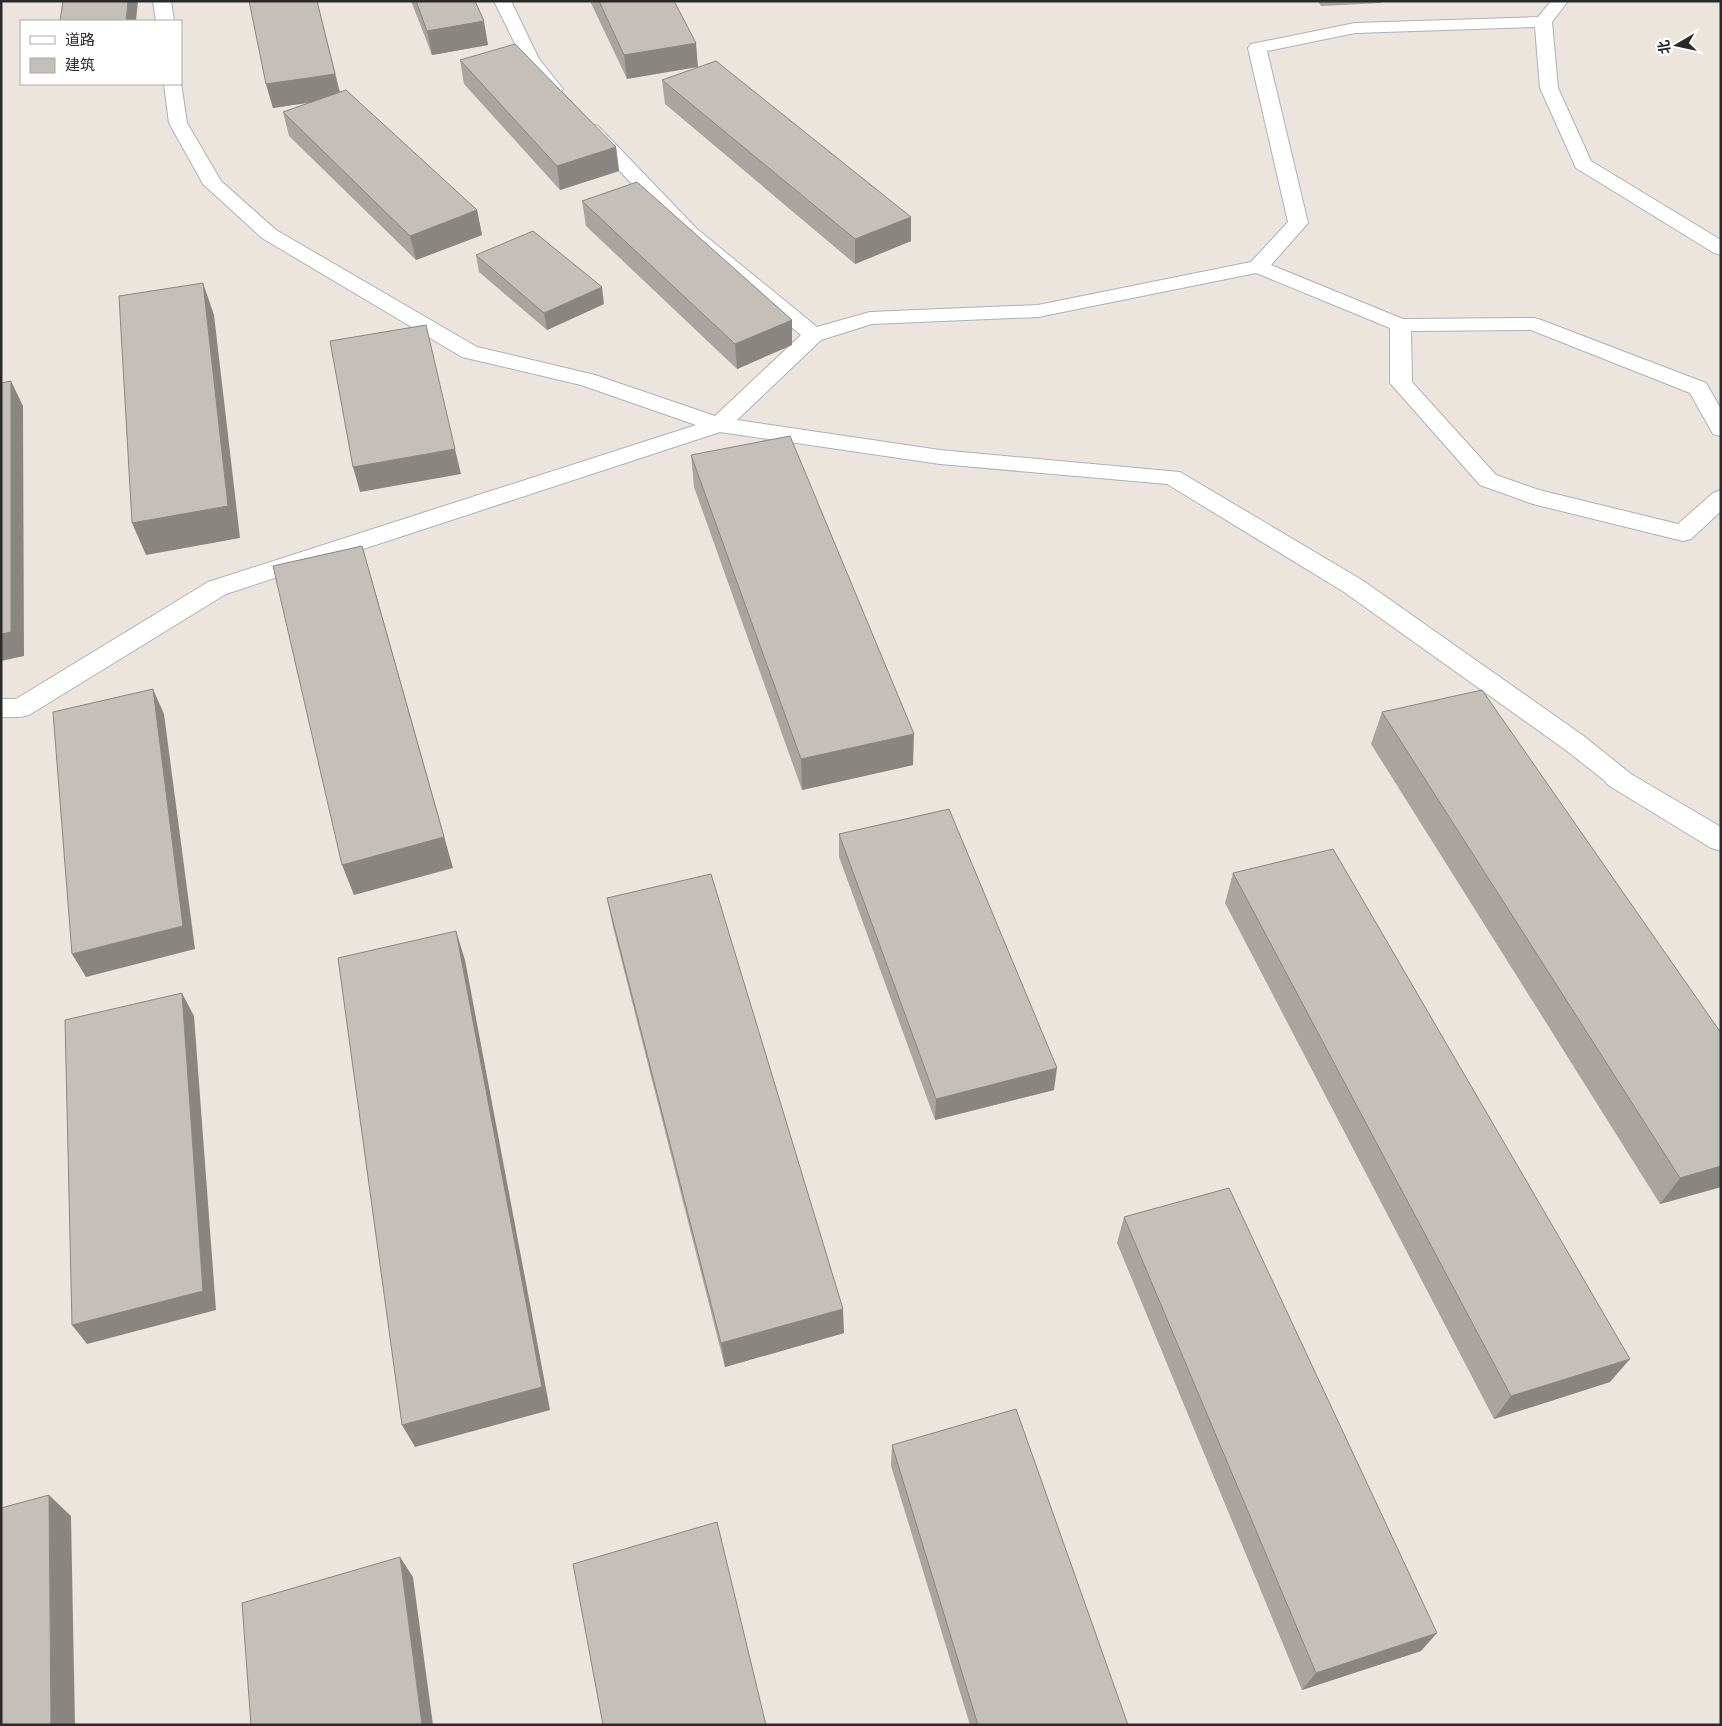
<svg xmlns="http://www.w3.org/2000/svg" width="1722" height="1726" viewBox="0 0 1722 1726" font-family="Lato,'Noto Sans SC',sans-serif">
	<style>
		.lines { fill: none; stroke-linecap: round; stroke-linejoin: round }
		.minor-casing { stroke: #aeb0ba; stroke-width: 2 }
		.minor { fill: #fff; fill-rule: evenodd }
		.wall { fill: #a9a49f }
		.shaded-wall { fill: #898682 }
		.building { fill: #c4bfb9; stroke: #898682 }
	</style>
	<rect width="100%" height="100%" fill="#ebe5de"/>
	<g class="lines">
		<defs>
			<g id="minor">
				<polygon points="153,1 171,1 174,21 156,21"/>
				<polygon points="494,1 511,1 539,59 563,89 560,93 554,94 548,93 525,64"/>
				<polygon points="1551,1 1568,1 1552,22 1558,88 1591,161 1721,240 1721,255 1714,253 1576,168 1540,88 1535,27 1355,33 1267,51 1308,223 1271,265 1403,319 1534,318 1541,320 1706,383 1721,409 1721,436 1713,434 1690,393 1531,330 1411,331 1412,382 1496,475 1539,490 1678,524 1713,493 1721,490 1721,511 1691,539 1683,541 1533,504 1480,485 1390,383 1390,328 1256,273 1038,317 872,324 821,340 737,420 940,450 1180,472 1362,580 1585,737 1631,774 1721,827 1721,851 1711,848 1608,785 1605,781 1567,751 1344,592 1167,484 940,464 720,432 226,594 29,715 20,717 1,717 1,699 16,699 208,582 696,425 581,385 462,357 262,238 203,184 169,123 164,84 181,83 187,123 221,181 276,230 477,347 595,375 715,416 801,335 683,237 584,134 582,130 584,126 591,124 598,126 697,229 817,327 870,312 1038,305 1251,262 1288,222 1248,48 1251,44 1355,23 1538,17"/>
			</g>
		</defs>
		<use href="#minor" class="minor-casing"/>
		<use href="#minor" class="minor"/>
	</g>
	<g class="wall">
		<polygon points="317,1 340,92 477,210 482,235 416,260 289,136 283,112 311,102 273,108 266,84"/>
		<polygon points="411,1 475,1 488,45 432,55"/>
		<polygon points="590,1 674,1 627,79"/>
		<polygon points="1318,1 1381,1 1381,3 1321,6"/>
		<polygon points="460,60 616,147 619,171 560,190 464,84"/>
		<polygon points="662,80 911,241 855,264 665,104"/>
		<polygon points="582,201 792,320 792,345 737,369 586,226"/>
		<polygon points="476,255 604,304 547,330 479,272"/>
		<polygon points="691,455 913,765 802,790 694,487"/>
		<polygon points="1382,712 1721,1187 1660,1204 1371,744"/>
		<polygon points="839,834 1054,1090 935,1120 839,857"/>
		<polygon points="1233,873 1610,1382 1494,1419 1225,903"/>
		<polygon points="607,898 844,1333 725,1367 613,927"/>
		<polygon points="1124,1217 1421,1651 1302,1690 1117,1243"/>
		<polygon points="892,1445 1128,1725 970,1725 891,1466"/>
	</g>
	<g class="shaded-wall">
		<polygon points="128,1 138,1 136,21 126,21"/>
		<polygon points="484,21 488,45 432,55 427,31"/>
		<polygon points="696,43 698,67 627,79 624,55"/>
		<polygon points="335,74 341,98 273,108 266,84"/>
		<polygon points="616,147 619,171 560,190 557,166"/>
		<polygon points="477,210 482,235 416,260 410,236"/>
		<polygon points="911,217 911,241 855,264 855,239"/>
		<polygon points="203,283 214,315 240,538 146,555 132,523"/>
		<polygon points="602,287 604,304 547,330 544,313"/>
		<polygon points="792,320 792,345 737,369 735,344"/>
		<polygon points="11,381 23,406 24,656 1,661 1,634"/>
		<polygon points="455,449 461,474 360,492 353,467"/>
		<polygon points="371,577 453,868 354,895 342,865"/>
		<polygon points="153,689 164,714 195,949 86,977 72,954"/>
		<polygon points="914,734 913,765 802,790 801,759"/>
		<polygon points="456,931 465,960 550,1410 415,1447 402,1425"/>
		<polygon points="182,993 194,1016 216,1310 87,1344 72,1325"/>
		<polygon points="1057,1068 1054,1090 935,1120 936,1099"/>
		<polygon points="1721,1166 1721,1187 1660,1204 1680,1178"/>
		<polygon points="843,1309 844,1333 725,1367 721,1343"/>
		<polygon points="1630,1359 1610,1382 1494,1419 1511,1396"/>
		<polygon points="49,1495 71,1516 75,1725 51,1725"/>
		<polygon points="400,1557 413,1577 433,1725 422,1725"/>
		<polygon points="1437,1633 1421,1651 1302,1690 1316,1673"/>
	</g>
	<g class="building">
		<polygon points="63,1 128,1 126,21 60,21"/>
		<polygon points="249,1 317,1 335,74 266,84"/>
		<polygon points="416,1 475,1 484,21 427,31"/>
		<polygon points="599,1 674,1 696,43 624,55"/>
		<polygon points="515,44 616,147 557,166 460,60"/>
		<polygon points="716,61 911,217 855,239 662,80"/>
		<polygon points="346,90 477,210 410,236 283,112"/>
		<polygon points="637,182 792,320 735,344 582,201"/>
		<polygon points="533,231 602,287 544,313 476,255"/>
		<polygon points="203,283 228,506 132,523 119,296"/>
		<polygon points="426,325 455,449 353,467 330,341"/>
		<polygon points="11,381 11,632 1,634 1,383"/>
		<polygon points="790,436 914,734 801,759 691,455"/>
		<polygon points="362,546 444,837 342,865 273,566"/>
		<polygon points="153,689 183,926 72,954 53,712"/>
		<polygon points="1482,690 1721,1033 1721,1166 1680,1178 1382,712"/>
		<polygon points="949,809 1057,1068 936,1099 839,834"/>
		<polygon points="1333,849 1630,1359 1511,1396 1233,873"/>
		<polygon points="711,874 843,1309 721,1343 607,898"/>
		<polygon points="456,931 542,1387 402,1425 338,958"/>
		<polygon points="182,993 203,1291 72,1325 65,1020"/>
		<polygon points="1229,1188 1437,1633 1316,1673 1124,1217"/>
		<polygon points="1016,1409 1128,1725 978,1725 892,1445"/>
		<polygon points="49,1495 51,1725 1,1725 1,1508"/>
		<polygon points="717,1522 766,1725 603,1725 573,1564"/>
		<polygon points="400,1557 422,1725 251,1725 242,1603"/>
	</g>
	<rect width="1722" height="1726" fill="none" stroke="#2a2a2a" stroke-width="5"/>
	<rect x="20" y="20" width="162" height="65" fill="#ffffff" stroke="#aaaaaa"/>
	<rect x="30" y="36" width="25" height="8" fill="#ffffff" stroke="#aaaaaa"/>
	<text x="65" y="45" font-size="15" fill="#2a2a2a">道路</text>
	<rect x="30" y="58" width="25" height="15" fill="#c4bfb9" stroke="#aaaaaa"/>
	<text x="65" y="70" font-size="15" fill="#2a2a2a">建筑</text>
	<g transform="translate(1677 45) rotate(261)" stroke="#ffffff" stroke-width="4" paint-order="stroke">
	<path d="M0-4L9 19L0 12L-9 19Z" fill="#2a2a2a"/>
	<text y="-8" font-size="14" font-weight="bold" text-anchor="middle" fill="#2a2a2a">北</text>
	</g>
</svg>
